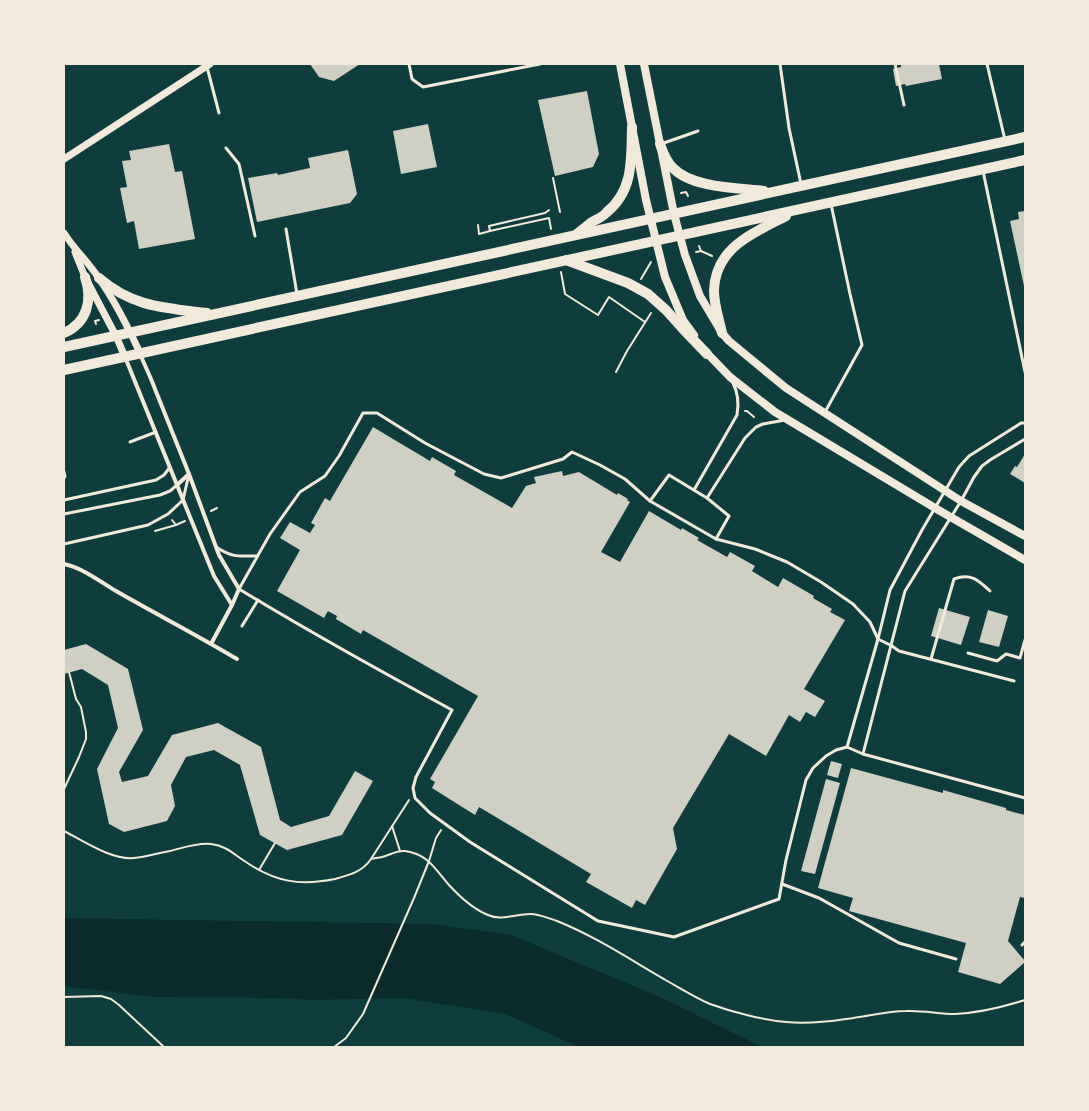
<svg xmlns="http://www.w3.org/2000/svg" width="1089" height="1111" viewBox="0 0 1089 1111" font-family="'Asap Condensed',sans-serif">
	<style>
		.water { fill: #0a2a2b }
		.building { fill: #cfcfc3 }
		.lines { fill: none; stroke-linecap: round; stroke-linejoin: round }
		.path { stroke: #f1e9da; stroke-width: 2 }
		.service { stroke: #f1e9da; stroke-width: 3 }
		.minor { stroke: #f1e9da; stroke-width: 4 }
		.tertiary { stroke: #f1e9da; stroke-width: 7 }
		.secondary { stroke: #f1e9da; stroke-width: 8 }
		.primary { stroke: #f1e9da; stroke-width: 10 }
	</style>
	<rect width="100%" height="100%" fill="#0f3d3e"/>
	<polygon class="water" points="64,918 430,924 511,935 660,997 762,1047 579,1047 505,1014 403,998 310,1000 284,998 153,997 64,986"/>
	<g class="building">
		<polygon points="310,64 360,64 334,81 319,77"/>
		<polygon points="901,64 939,64 942,79 906,86 905,84 896,86 893,69 901,67"/>
		<polygon points="587,91 599,154 593,167 555,176 538,100"/>
		<polygon points="428,124 437,167 401,174 393,131"/>
		<polygon points="169,144 175,172 182,171 195,239 139,249 134,221 127,223 120,188 127,187 122,161 131,160 129,151"/>
		<polygon points="348,150 357,194 350,203 257,222 248,178 277,173 278,175 310,168 308,158"/>
		<polygon points="1025,211 1025,286 1024,286 1010,221 1019,219 1018,212"/>
		<polygon points="373,427 430,461 432,457 456,471 454,475 512,508 526,486 536,483 534,477 562,471 563,476 579,472 617,495 618,493 628,499 627,500 630,502 601,552 620,562 649,511 681,530 682,528 699,538 697,540 727,557 730,552 755,566 752,571 778,587 783,578 814,596 813,598 832,609 830,612 845,620 804,689 825,701 815,717 806,712 800,722 789,715 766,756 729,734 673,828 677,849 645,905 636,900 632,908 586,882 591,874 479,807 475,815 432,788 435,782 430,779 478,696 363,630 361,634 336,619 337,616 328,611 324,618 277,591 300,550 280,538 290,522 310,533 315,525 311,523 325,498 330,501"/>
		<polygon points="1025,454 1025,483 1010,474 1015,466 1017,467"/>
		<polygon points="939,608 970,617 961,645 931,636"/>
		<polygon points="988,610 1008,616 999,647 979,642"/>
		<polygon points="86,644 128,669 143,730 119,772 122,782 148,776 172,735 218,723 261,747 280,820 291,827 329,816 355,771 373,781 342,835 287,850 260,835 240,765 214,750 186,757 171,785 175,806 167,821 124,832 109,824 97,769 118,728 108,685 82,669 64,674 64,650"/>
		<polygon points="831,761 842,764 838,778 827,775"/>
		<polygon points="851,768 943,793 943,790 1006,808 1006,810 1025,815 1025,898 1020,897 1008,941 1025,961 1025,962 1000,984 958,972 966,943 849,911 853,898 818,888"/>
		<polygon points="826,779 840,783 815,874 801,871"/>
	</g>
	<g class="lines">
		<g class="path">
			<polyline points="553,178 560,212"/>
			<polyline points="681,193 686,192 688,196"/>
			<polyline points="549,210 545,213 489,226 490,231 549,218 551,229"/>
			<polyline points="478,225 479,234 490,231"/>
			<polyline points="701,251 712,256"/>
			<polyline points="696,252 701,251 699,246"/>
			<polyline points="561,272 565,294 598,315 609,297 645,322"/>
			<polyline points="641,279 651,262"/>
			<polyline points="96,324 95,321 99,320"/>
			<polyline points="616,372 627,351 651,313"/>
			<polyline points="745,411 747,411 754,417"/>
			<polyline points="211,511 217,508"/>
			<polyline points="172,520 176,525 185,521"/>
			<polyline points="155,531 176,525"/>
			<polyline points="64,789 79,757 86,739 86,732 81,707 76,699 69,672"/>
			<polyline points="392,826 400,851"/>
			<path d="M64,831C84,841 111,860 134,858C146,857 158,853 170,851C183,848 198,842 211,844C227,846 233,854 246,862C275,882 300,886 335,879C350,875 362,872 371,859C374,858 378,858 382,857C390,855 397,850 405,851C428,854 435,869 449,885C460,897 473,909 488,915C501,921 516,914 530,914C539,914 548,918 557,921C597,937 632,961 669,982C683,990 696,998 710,1004C732,1012 763,1020 786,1022C806,1024 826,1022 846,1019C866,1017 886,1011 906,1011C922,1010 939,1014 955,1014C979,1013 1003,1007 1025,1000"/>
			<polyline points="371,859 409,800"/>
			<polyline points="259,870 275,843"/>
			<polyline points="64,997 101,996 111,999 119,1005 164,1047"/>
			<polyline points="334,1047 346,1038 363,1014 414,898 429,861 436,838 441,830"/>
		</g>
		<g class="service">
			<polyline points="409,64 412,79 423,87 540,64"/>
			<polyline points="780,64 789,128 801,184"/>
			<polyline points="895,64 904,105"/>
			<polyline points="987,64 1005,140"/>
			<polyline points="207,67 219,113"/>
			<polyline points="661,144 698,131"/>
			<polyline points="226,148 239,164 255,236"/>
			<polyline points="983,171 1025,372"/>
			<polyline points="286,229 297,294"/>
			<polyline points="825,412 862,345 850,294 831,204"/>
			<polyline points="130,442 156,432"/>
			<polyline points="64,472 65,476 64,478"/>
			<path d="M694,490L737,415C739,404 738,393 733,383"/>
			<polyline points="707,498 745,438 756,427 763,424 785,420"/>
			<polyline points="64,500 156,480 164,475 170,467"/>
			<polyline points="650,501 669,475 707,498 729,516 716,539"/>
			<polyline points="64,514 160,495 170,491 177,485"/>
			<polyline points="64,544 148,525 168,514 183,500 189,474"/>
			<path d="M216,547C233,558 238,556 257,556"/>
			<polyline points="242,626 258,600"/>
			<polyline points="968,653 997,661 1006,654 1020,658 1025,640"/>
			<path d="M931,659L954,579C971,573 978,580 990,591"/>
			<path d="M1014,681L899,651L892,646L878,639L870,622L853,604L821,582L787,562L755,549L716,539L650,501L625,479L600,465L572,452L563,459L501,478L484,474L425,443L377,413H363L339,456L325,476L300,492L270,534L239,589C308,631 380,671 452,710L416,777L413,788L415,798L430,813L470,842L598,921L674,937L779,899L786,860L806,780L813,768L826,756L836,750L847,747L863,754L1025,798"/>
			<polyline points="847,747 878,639 890,590 922,530 959,467 969,456 1021,423 1025,423"/>
			<polyline points="863,754 905,591 961,501 974,477 982,466 990,460 1025,439"/>
			<polyline points="782,884 819,898 899,943 956,959"/>
			<polyline points="1022,945 1025,942"/>
		</g>
		<g class="minor">
			<polyline points="140,354 151,379 189,474 219,555 239,589 232,605 211,644"/>
			<polyline points="125,357 214,576 232,605"/>
			<polyline points="177,485 189,474"/>
			<path d="M64,564C83,568 99,581 116,591C156,614 197,635 237,659"/>
		</g>
		<g class="tertiary">
			<polyline points="64,159 210,64"/>
			<path d="M64,233C74,249 88,262 98,277C115,301 128,327 140,353"/>
			<polyline points="75,252 85,277 116,336 125,357"/>
		</g>
		<g class="secondary">
			<polyline points="620,64 646,200 665,277 683,320 694,335"/>
			<polyline points="644,64 674,214 685,255 700,296 722,333 729,341 786,388 961,501 1025,536"/>
			<polyline points="704,350 730,377 775,412 935,508 1025,560"/>
		</g>
		<g class="primary">
			<path d="M660,144C663,153 667,162 673,168C692,188 738,188 764,191"/>
			<path d="M577,234C582,230 587,226 592,222C597,219 603,217 607,212C634,190 631,159 632,127"/>
			<polyline points="566,260 628,283 648,294 666,310 683,329 707,354"/>
			<path d="M99,278C132,307 165,308 207,313"/>
			<path d="M64,333C87,323 93,300 85,277"/>
			<path d="M722,333C719,319 714,305 714,291C715,247 754,233 786,216"/>
			<polyline points="64,347 1025,137"/>
			<polyline points="64,370 1025,160"/>
		</g>
	</g>
	<rect width="1089" height="1111" fill="none" stroke="#f1e9da" stroke-width="130"/>
</svg>
